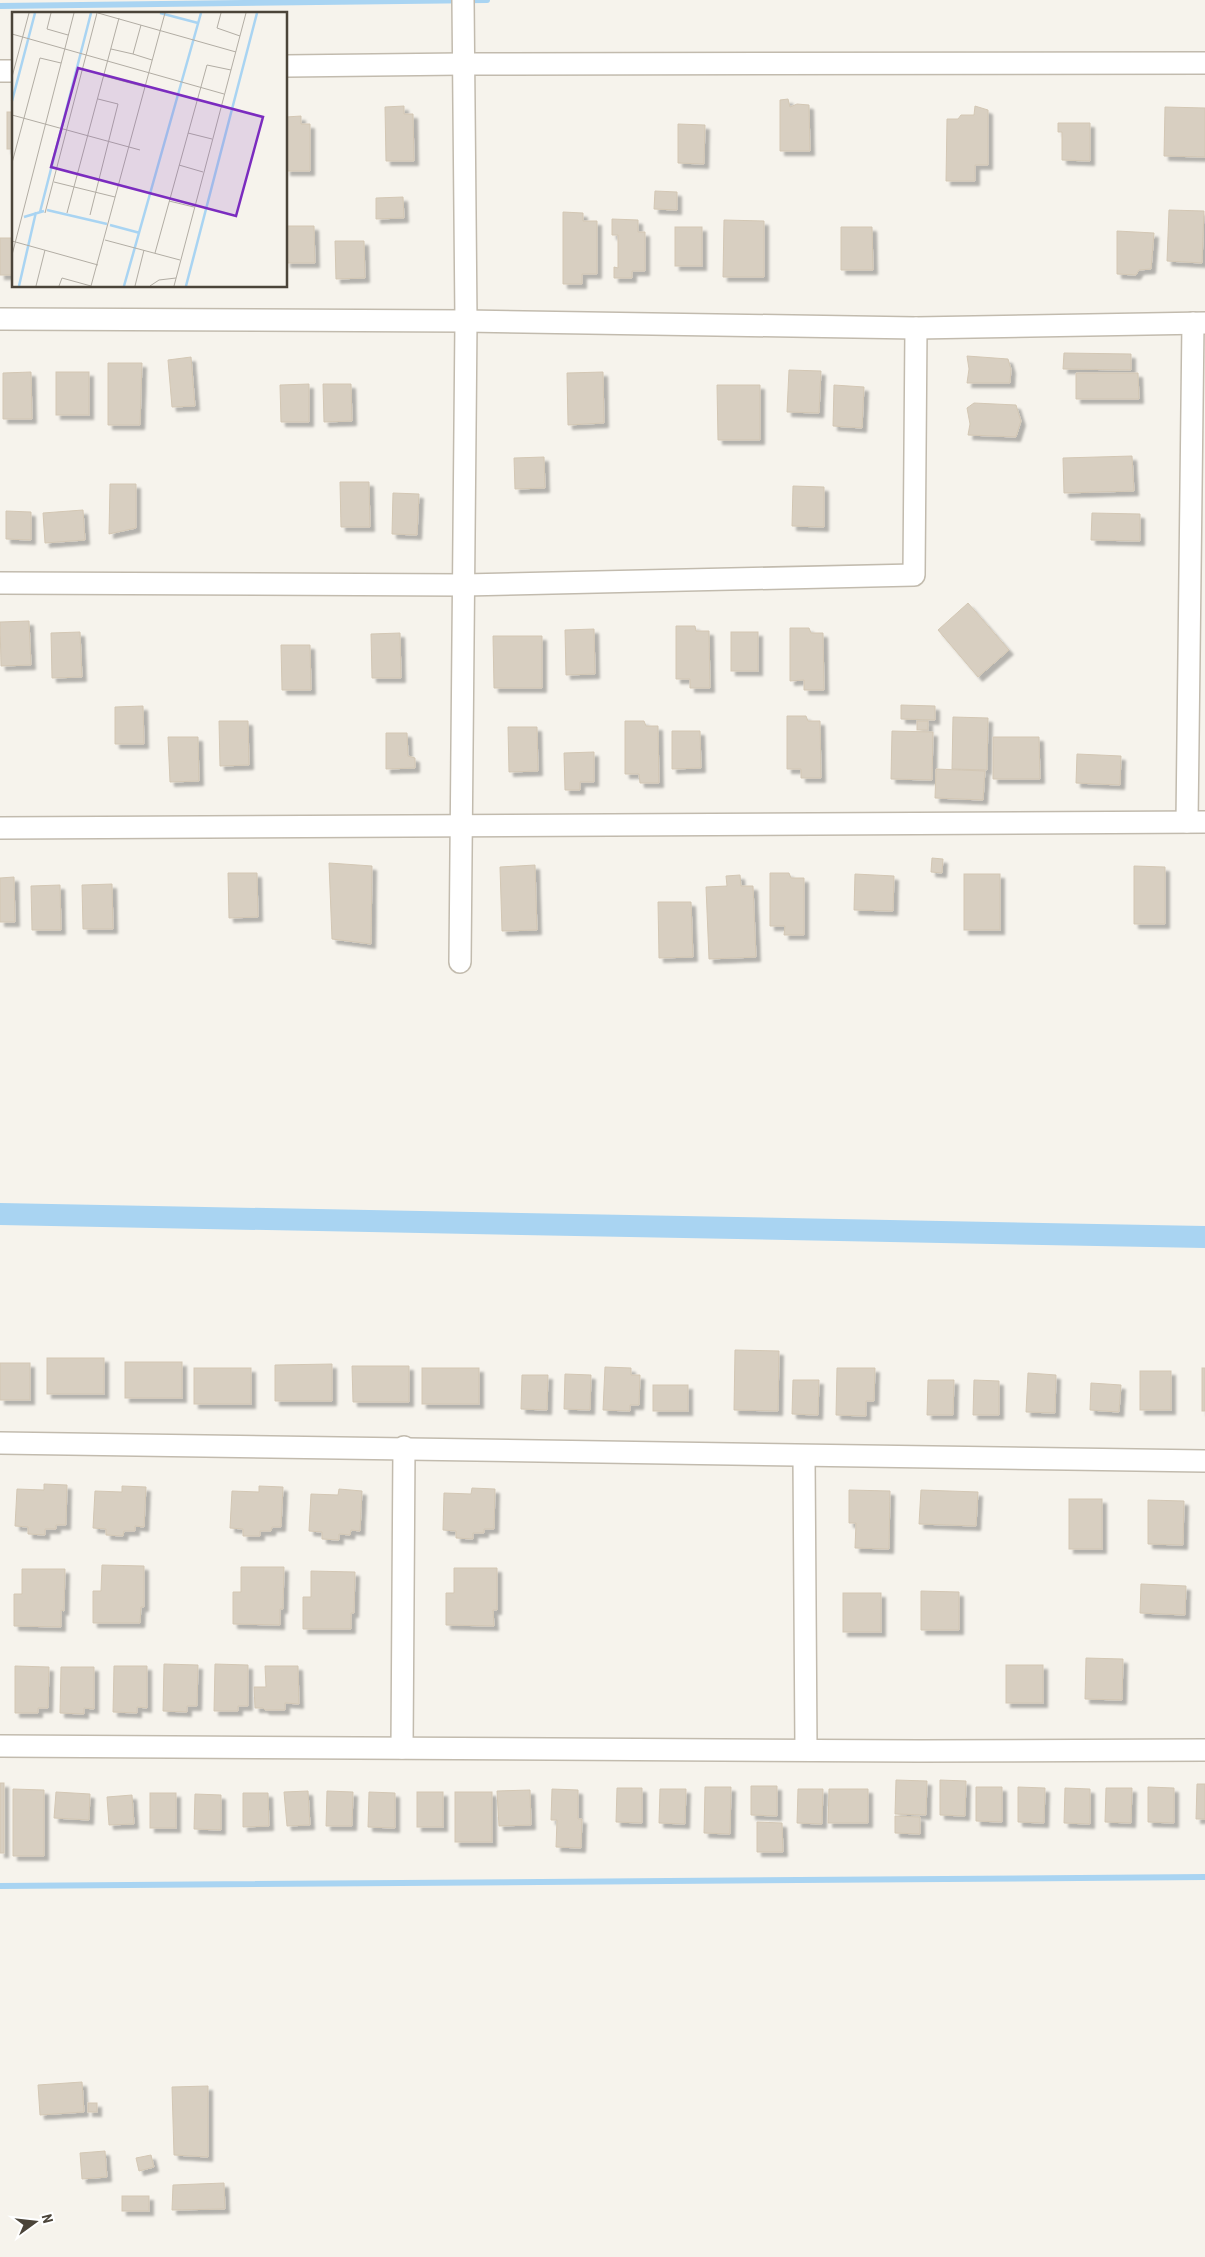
<svg xmlns="http://www.w3.org/2000/svg" width="1205" height="2257" viewBox="0 0 1205 2257" font-family="'Roboto Condensed',sans-serif">
	<style>
		.lines { fill: none; stroke-linecap: round; stroke-linejoin: round }
		.stream { stroke: #a9d4f2; stroke-width: 6 }
		.canal { stroke: #a9d4f2; stroke-width: 22 }
		.building { fill: #d8cfc1; stroke: #d3c7b4; filter: url(#shadow) }
		.minor-casing { stroke: #c2bbae; stroke-width: 24 }
		.minor { stroke: #fff; stroke-width: 21 }
		.inset-river { fill: none; stroke: #a9d4f2; stroke-width: 2.5 }
		.inset-road { fill: none; stroke: #b2ada4; stroke-width: 1 }
		.view { fill: #7b2cbf; fill-opacity: 0.15; stroke: #7b2cbf; stroke-width: 2.5 }
		.inset-edge { fill: none; stroke: #4b4439; stroke-width: 2.5 }
	</style>
	<defs>
		<filter id="shadow"><feDropShadow dx="4.5" dy="4.5" stdDeviation="1" flood-color="#0004"/></filter>
	</defs>
	<rect width="100%" height="100%" fill="#f6f3ec"/>
	<g class="lines">
		<g class="stream">
			<polyline points="0,6 487,0"/>
			<polyline points="0,1886 1205,1877"/>
		</g>
		<polyline class="canal" points="0,1214 1205,1237"/>
	</g>
	<g class="building">
		<polygon points="788,99 790,107 797,104 809,105 810,151 780,151 780,100"/>
		<polygon points="404,106 404,114 413,114 414,161 386,161 385,107"/>
		<polygon points="975,106 988,110 988,165 975,165 975,181 946,181 947,119 958,119 961,115 974,115"/>
		<polygon points="1165,107 1205,108 1205,157 1164,156"/>
		<rect x="7" y="112" width="7" height="37"/>
		<polygon points="301,116 301,124 310,124 310,171 286,171 286,117"/>
		<polygon points="1058,123 1090,123 1090,161 1062,160 1062,132 1058,132"/>
		<polygon points="678,124 705,125 704,164 678,163"/>
		<polygon points="655,191 677,192 677,210 654,209"/>
		<polygon points="403,197 404,218 376,219 376,198"/>
		<polygon points="1169,210 1204,211 1202,263 1167,261"/>
		<polygon points="563,212 583,213 583,221 597,221 597,274 582,274 582,284 563,284"/>
		<polygon points="612,219 638,220 638,232 645,232 645,271 632,271 632,278 614,278 614,267 618,268 618,235 612,235"/>
		<polygon points="724,220 764,221 764,277 723,277"/>
		<polygon points="286,226 314,226 315,263 286,263"/>
		<rect x="675" y="227" width="27" height="39"/>
		<polygon points="841,227 872,227 873,270 841,270"/>
		<polygon points="1117,231 1154,233 1151,269 1139,270 1136,275 1117,274"/>
		<rect x="0" y="238" width="14" height="37"/>
		<polygon points="335,241 364,241 365,278 336,279"/>
		<polygon points="1064,353 1131,354 1131,370 1063,369"/>
		<polygon points="967,356 1008,359 1011,369 1010,383 967,383 969,369"/>
		<polygon points="191,357 195,406 172,407 168,360"/>
		<polygon points="108,363 142,363 140,425 108,425"/>
		<polygon points="789,370 821,371 819,413 787,412"/>
		<polygon points="31,372 32,419 3,419 3,373"/>
		<rect x="56" y="372" width="33" height="43"/>
		<polygon points="603,372 604,423 568,425 567,373"/>
		<polygon points="1076,373 1138,373 1139,399 1076,399"/>
		<polygon points="309,384 309,422 281,422 280,385"/>
		<polygon points="323,384 351,384 352,421 324,422"/>
		<polygon points="717,385 760,385 760,440 718,440"/>
		<polygon points="834,385 864,387 862,428 833,426"/>
		<polygon points="974,403 1016,405 1021,421 1016,437 968,435 970,424 967,408"/>
		<polygon points="1132,456 1134,491 1064,493 1063,458"/>
		<polygon points="544,457 545,488 515,489 514,458"/>
		<polygon points="340,482 369,482 370,527 341,527"/>
		<polygon points="110,484 136,484 136,528 109,534"/>
		<polygon points="793,486 824,487 824,527 792,526"/>
		<polygon points="393,493 419,494 417,535 392,534"/>
		<polygon points="83,510 85,540 45,543 43,513"/>
		<polygon points="6,511 31,512 31,540 6,539"/>
		<polygon points="1092,513 1140,514 1140,541 1091,540"/>
		<polygon points="968,603 1009,650 978,677 938,630"/>
		<polygon points="29,621 31,665 1,666 0,622"/>
		<polygon points="676,626 695,626 696,631 709,631 710,688 690,688 690,679 676,679"/>
		<polygon points="790,628 809,628 811,633 823,633 824,690 804,690 804,680 790,681"/>
		<polygon points="594,629 595,674 566,675 565,630"/>
		<polygon points="80,632 82,677 52,678 51,633"/>
		<rect x="731" y="632" width="27" height="39"/>
		<polygon points="400,633 401,678 372,678 371,634"/>
		<polygon points="493,636 542,636 542,688 494,688"/>
		<polygon points="281,645 310,645 311,690 282,690"/>
		<polygon points="901,705 935,706 935,720 901,719"/>
		<polygon points="143,706 144,744 115,744 115,707"/>
		<polygon points="787,716 806,716 808,721 820,721 821,778 801,778 801,769 787,769"/>
		<polygon points="953,717 988,718 987,770 952,769"/>
		<polygon points="219,721 248,721 249,765 220,766"/>
		<polygon points="625,721 644,721 646,726 658,726 659,783 640,783 639,774 625,774"/>
		<rect x="917" y="721" width="11" height="9"/>
		<polygon points="508,727 537,727 538,771 509,772"/>
		<polygon points="672,731 700,731 701,768 672,769"/>
		<polygon points="892,731 933,732 932,780 891,779"/>
		<polygon points="386,733 407,733 408,756 415,758 415,768 386,769"/>
		<polygon points="168,737 198,737 199,781 170,782"/>
		<polygon points="993,737 1039,737 1040,779 993,779"/>
		<polygon points="594,752 594,782 580,782 580,790 565,790 564,753"/>
		<polygon points="1077,754 1121,756 1120,785 1076,783"/>
		<polygon points="936,769 985,771 983,800 935,798"/>
		<polygon points="932,858 943,859 942,873 931,872"/>
		<polygon points="329,863 372,866 371,944 332,939"/>
		<polygon points="535,865 537,930 502,931 500,867"/>
		<polygon points="1134,866 1165,867 1165,924 1134,924"/>
		<polygon points="228,873 257,873 258,917 229,918"/>
		<polygon points="770,873 789,873 791,878 804,878 804,935 784,935 785,926 770,926"/>
		<polygon points="855,874 894,876 893,911 854,910"/>
		<rect x="964" y="874" width="36" height="56"/>
		<polygon points="740,875 741,886 753,886 756,957 709,959 706,887 727,886 726,876"/>
		<polygon points="14,877 15,922 0,922 0,878"/>
		<polygon points="112,884 113,929 83,929 82,885"/>
		<polygon points="60,885 61,930 32,930 31,886"/>
		<polygon points="658,902 691,902 693,957 659,958"/>
		<polygon points="735,1350 779,1351 778,1411 734,1410"/>
		<rect x="47" y="1358" width="57" height="36"/>
		<rect x="125" y="1362" width="57" height="36"/>
		<rect x="0" y="1363" width="30" height="37"/>
		<polygon points="332,1364 332,1401 275,1401 275,1365"/>
		<polygon points="352,1366 409,1366 409,1402 353,1402"/>
		<polygon points="605,1367 631,1368 631,1375 640,1375 639,1405 630,1405 630,1411 603,1410"/>
		<rect x="194" y="1368" width="57" height="36"/>
		<rect x="422" y="1368" width="57" height="36"/>
		<polygon points="837,1368 875,1368 874,1401 866,1401 866,1416 836,1415"/>
		<rect x="1202" y="1368" width="3" height="43"/>
		<rect x="1140" y="1371" width="31" height="39"/>
		<polygon points="1028,1373 1056,1375 1055,1413 1026,1412"/>
		<polygon points="565,1374 591,1375 590,1410 564,1409"/>
		<polygon points="522,1375 548,1375 547,1410 521,1409"/>
		<polygon points="793,1380 819,1380 818,1415 792,1414"/>
		<polygon points="928,1380 954,1380 953,1415 927,1415"/>
		<polygon points="974,1380 999,1381 999,1415 973,1415"/>
		<polygon points="1091,1383 1121,1385 1119,1412 1090,1410"/>
		<rect x="653" y="1385" width="35" height="26"/>
		<polygon points="44,1484 67,1485 66,1525 56,1525 56,1529 45,1529 45,1535 28,1534 28,1527 15,1526 17,1489 44,1490"/>
		<polygon points="122,1486 146,1487 144,1527 135,1526 135,1531 124,1531 123,1536 106,1535 106,1529 93,1528 95,1491 122,1492"/>
		<polygon points="259,1486 283,1487 281,1527 272,1527 271,1531 260,1531 260,1536 243,1536 243,1529 230,1528 232,1491 259,1492"/>
		<polygon points="472,1488 495,1489 494,1529 484,1529 484,1533 473,1533 473,1539 456,1538 456,1531 443,1530 444,1493 471,1494"/>
		<polygon points="339,1489 362,1491 360,1531 351,1530 350,1535 339,1534 339,1540 322,1539 322,1532 309,1531 311,1494 338,1495"/>
		<polygon points="849,1490 890,1491 889,1549 855,1548 856,1523 849,1523"/>
		<polygon points="921,1490 978,1492 976,1526 919,1524"/>
		<rect x="1069" y="1499" width="33" height="50"/>
		<polygon points="1148,1500 1184,1501 1183,1545 1148,1544"/>
		<polygon points="102,1565 144,1566 144,1607 141,1607 140,1623 93,1623 93,1591 101,1591"/>
		<polygon points="241,1567 284,1567 283,1609 280,1609 280,1625 233,1624 233,1592 241,1592"/>
		<polygon points="454,1568 497,1568 497,1610 493,1610 494,1626 446,1625 446,1593 454,1593"/>
		<polygon points="22,1569 65,1569 64,1611 61,1610 61,1627 14,1626 14,1594 22,1594"/>
		<polygon points="311,1571 355,1572 354,1613 351,1613 351,1629 303,1629 303,1597 311,1597"/>
		<polygon points="1141,1584 1186,1586 1185,1615 1140,1613"/>
		<polygon points="921,1591 959,1592 959,1630 921,1630"/>
		<rect x="843" y="1593" width="38" height="39"/>
		<polygon points="1086,1658 1123,1659 1122,1700 1085,1699"/>
		<polygon points="164,1664 198,1665 197,1706 187,1706 187,1712 163,1711"/>
		<polygon points="215,1664 248,1665 248,1706 238,1706 238,1711 214,1711"/>
		<rect x="1006" y="1665" width="37" height="38"/>
		<polygon points="15,1666 49,1667 48,1708 38,1708 38,1713 15,1713"/>
		<polygon points="114,1666 147,1666 147,1708 137,1707 137,1713 113,1712"/>
		<polygon points="265,1666 298,1666 299,1704 285,1703 285,1710 265,1710 263,1708 255,1708 254,1687 266,1687"/>
		<polygon points="61,1667 94,1667 94,1709 84,1708 84,1714 60,1713"/>
		<polygon points="896,1780 927,1781 926,1815 895,1814"/>
		<polygon points="940,1780 966,1781 965,1816 940,1815"/>
		<rect x="0" y="1783" width="4" height="70"/>
		<polygon points="1197,1784 1205,1784 1205,1819 1196,1819"/>
		<polygon points="751,1786 777,1786 777,1816 751,1815"/>
		<polygon points="705,1787 731,1787 730,1834 704,1833"/>
		<polygon points="976,1787 1002,1787 1002,1822 976,1821"/>
		<polygon points="1018,1787 1045,1788 1044,1823 1018,1822"/>
		<polygon points="1148,1787 1174,1788 1174,1823 1148,1822"/>
		<polygon points="617,1788 642,1788 642,1823 616,1822"/>
		<polygon points="1065,1788 1090,1789 1090,1824 1064,1823"/>
		<polygon points="1106,1788 1132,1788 1131,1823 1105,1822"/>
		<polygon points="13,1789 44,1790 44,1856 13,1856"/>
		<polygon points="552,1789 578,1790 578,1819 582,1819 581,1848 556,1847 557,1820 551,1820"/>
		<polygon points="660,1789 686,1789 685,1824 659,1823"/>
		<polygon points="798,1789 823,1789 822,1824 797,1823"/>
		<polygon points="829,1789 868,1789 868,1823 828,1823"/>
		<polygon points="530,1790 531,1825 499,1826 497,1791"/>
		<polygon points="308,1791 310,1825 287,1826 284,1792"/>
		<polygon points="327,1791 353,1792 352,1826 326,1826"/>
		<polygon points="56,1792 90,1794 89,1820 54,1818"/>
		<polygon points="369,1792 395,1793 395,1828 368,1827"/>
		<rect x="417" y="1792" width="26" height="35"/>
		<rect x="455" y="1792" width="37" height="50"/>
		<rect x="150" y="1793" width="26" height="35"/>
		<polygon points="243,1793 268,1793 269,1826 243,1827"/>
		<polygon points="195,1794 221,1795 221,1830 194,1829"/>
		<polygon points="132,1795 134,1824 109,1825 107,1797"/>
		<polygon points="895,1816 920,1817 920,1834 895,1833"/>
		<polygon points="757,1822 782,1823 783,1852 757,1852"/>
		<polygon points="82,2082 84,2112 40,2115 38,2085"/>
		<polygon points="208,2086 208,2157 174,2155 172,2087"/>
		<rect x="88" y="2103" width="9" height="9"/>
		<polygon points="105,2151 107,2177 82,2179 80,2153"/>
		<polygon points="151,2155 154,2167 139,2171 136,2158"/>
		<polygon points="224,2183 225,2209 172,2210 173,2185"/>
		<rect x="122" y="2196" width="27" height="15"/>
	</g>
	<g class="lines">
		<defs>
			<g id="minor">
				<polyline points="286,66 462,64 1205,63"/>
				<polyline points="0,71 14,71"/>
				<polyline points="0,319 466,321 916,328 1205,323"/>
				<polyline points="0,583 464,585 914,575 916,328"/>
				<polyline points="1187,822 1193,323"/>
				<polyline points="0,828 1205,822"/>
				<polyline points="460,962 466,321 463,0"/>
				<path d="M0,1443C402,1447 803,1457 1205,1461"/>
				<polyline points="804,1457 806,1749"/>
				<polyline points="0,1746 919,1751 1205,1750"/>
				<polyline points="402,1748 404,1447"/>
			</g>
		</defs>
		<use href="#minor" class="minor-casing"/>
		<use href="#minor" class="minor"/>
	</g>
	<g transform="translate(12 12)">
		<rect width="275" height="275" fill="#f6f3ec"/>
		<path class="inset-river" d="M148,1L186,11M0,89L23,1M35,198L95,212M28,200L79,1M12,205L32,199M98,213L128,221M7,274L24,200M112,274L189,1M174,274L245,1"/>
		<path class="inset-road" d="M39,1L35,17L56,23M86,1L224,40M209,1L205,16L228,24M0,22L212,82M99,37L121,42L129,13M121,42L140,48M92,64L133,75M0,65L17,1M0,103L128,138M176,121L200,127M0,151L28,46L49,51M167,153L191,160M42,170L103,185M157,189L182,195M33,201L85,1M55,201L107,6M78,203L106,92L86,87M93,228L168,248M0,229L86,253M143,241L195,53L219,58M0,243L62,1M24,274L33,238M47,274L50,266L79,274M79,274L153,1M123,274L132,238M138,274L147,268L164,266M162,274L234,1"/>
		<path class="view" d="M66,56L251,105L224,204L39,155Z"/>
		<rect width="275" height="275" class="inset-edge"/>
	</g>
	<g transform="translate(35 2222) rotate(75)" stroke="#ffffff" stroke-width="4" paint-order="stroke">
	<path d="M0-4L9 19L0 12L-9 19Z" fill="#4b4439"/>
	<text y="-8" font-size="14" font-weight="bold" text-anchor="middle" fill="#4b4439">N</text>
	</g>
</svg>
